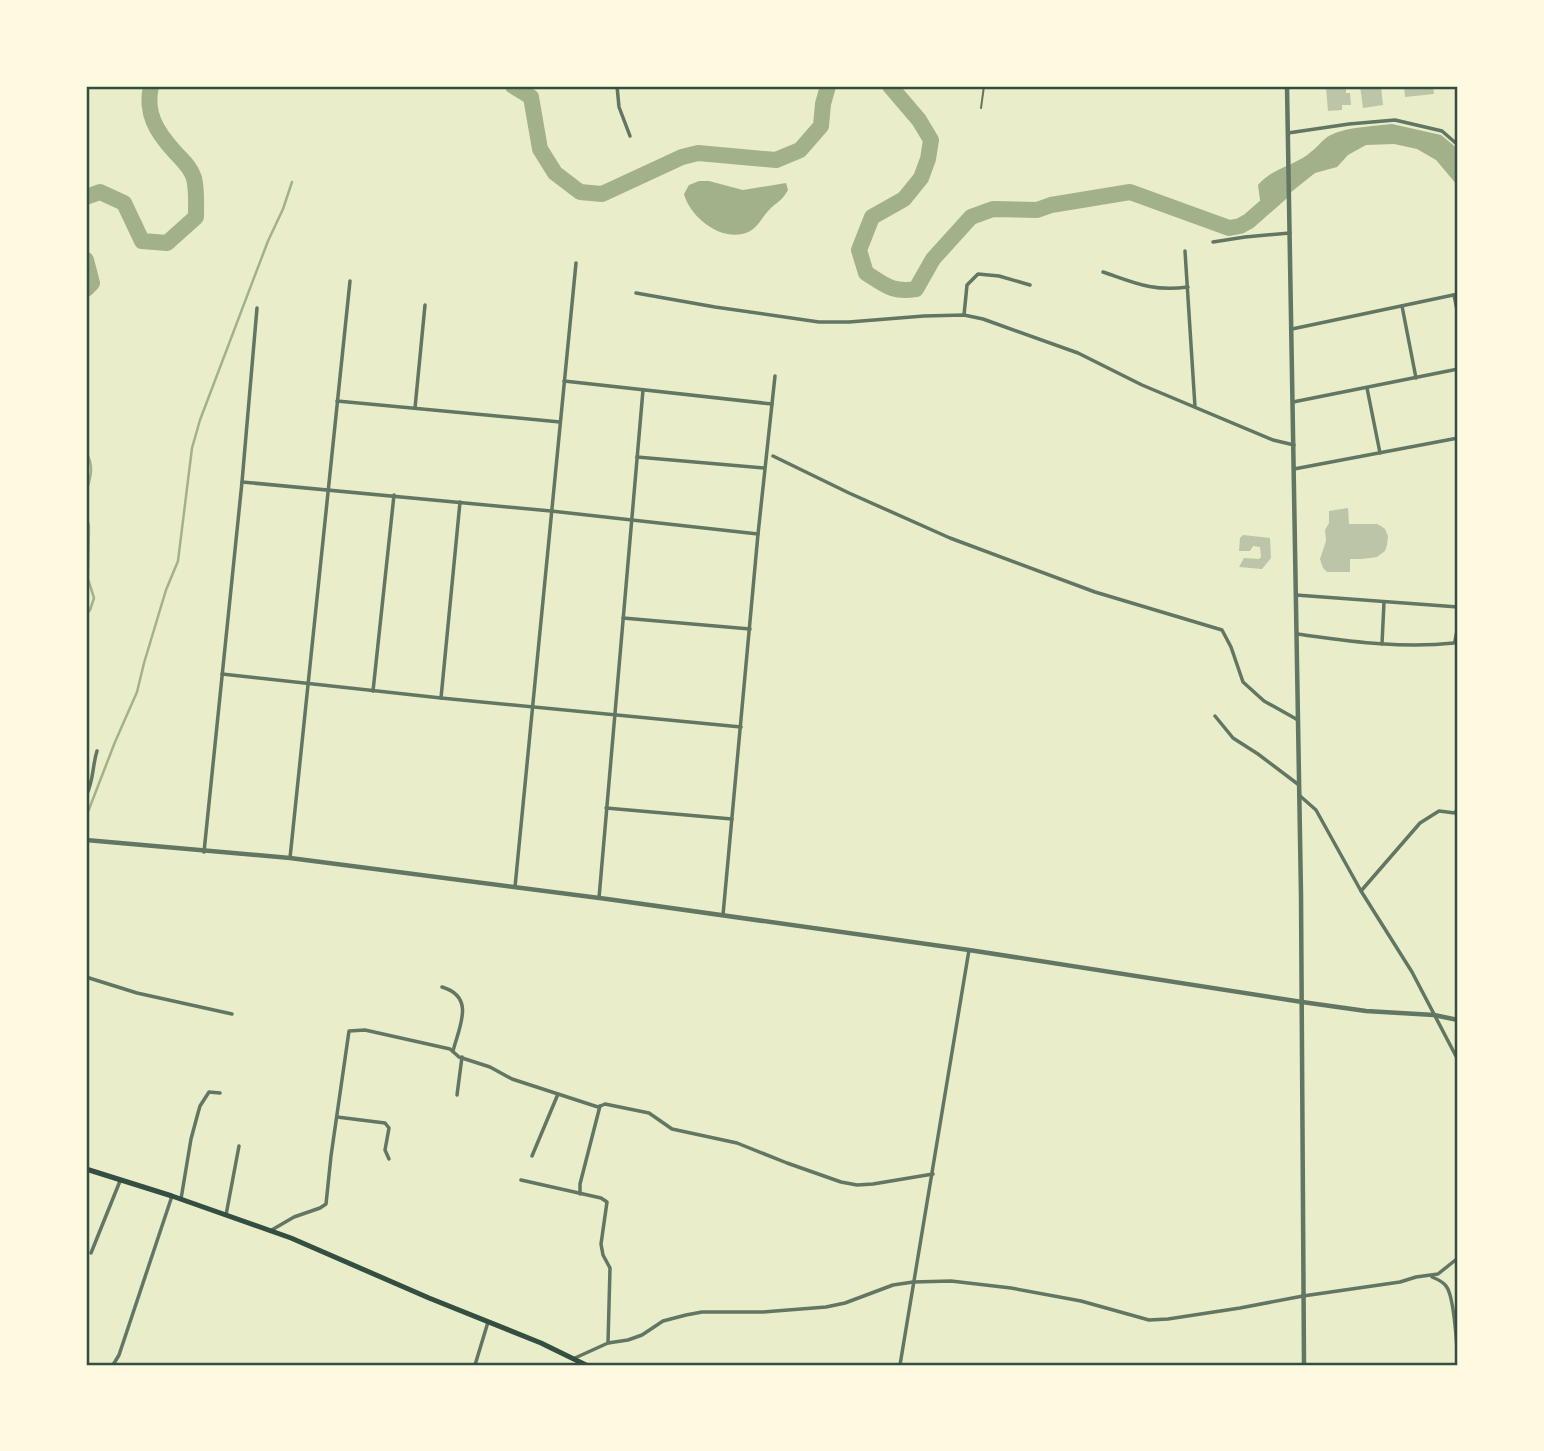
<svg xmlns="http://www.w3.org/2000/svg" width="1544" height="1451" viewBox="0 0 1544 1451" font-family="Montserrat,sans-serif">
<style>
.water{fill:#a3b18a}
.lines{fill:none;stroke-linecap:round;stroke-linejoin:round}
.stream{stroke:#a3b18a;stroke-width:2.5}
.river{stroke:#a3b18a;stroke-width:16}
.building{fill:#bcc5a7}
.service{stroke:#617663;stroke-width:2}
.minor{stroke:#617663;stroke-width:3.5}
.tertiary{stroke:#617663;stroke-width:4.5}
.secondary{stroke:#344e41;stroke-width:5}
.neatline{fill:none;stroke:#344e41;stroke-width:2.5}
</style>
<rect width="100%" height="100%" fill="#e9edc9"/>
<g class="water">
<path d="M1392,124L1441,135L1458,149V186L1436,160L1417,149L1394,144L1366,145L1348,155L1337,167L1315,173L1275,205L1260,200L1258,185C1273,167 1296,166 1312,151C1319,146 1324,137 1333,134C1348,127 1375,126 1392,124Z"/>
<path d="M699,181H709L743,190L786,183L788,190C781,202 778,201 770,209C761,218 757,231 742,234C717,239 690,216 684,194L689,185Z"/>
</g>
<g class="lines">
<g class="stream">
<path d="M86,453C95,466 90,479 86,493"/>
<path d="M86,514L89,526L88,579L94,598L90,610L86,615"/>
<path d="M86,817L115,742L137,692L144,663L166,590L178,561L192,448L200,420L268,241L283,209L292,182"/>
</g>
<g class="river">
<path d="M513,86L531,97L540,149L555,173L580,192L602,194L682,157L698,153L776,160L800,150L821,126L823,104L828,86"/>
<path d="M890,86L919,120L931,140L928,159L921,178L904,199L872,217L859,250L866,273C885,285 892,293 916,289L933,259L971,217L993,209L1037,210L1051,205L1130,192L1229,228L1240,226L1249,221L1283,191"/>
<path d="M86,197L100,192L124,203L142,241L167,243L196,217C196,205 197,190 194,178C190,166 182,160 174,151C156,131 145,113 151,86"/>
<path d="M86,260L92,283L86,289"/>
</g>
</g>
<g class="building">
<path d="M1339,86V89L1346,88V93H1350L1351,105H1342V110L1328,111L1326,87Z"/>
<path d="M1360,86H1381L1383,105L1363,108Z"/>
<path d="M1404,86H1433L1434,94L1405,97Z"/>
<path d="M1348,508L1349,524H1377L1381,526L1385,529L1388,536L1387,545L1385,551L1377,557L1362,559H1350V572H1327L1323,568L1320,559L1326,541L1325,530L1329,523V511Z"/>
<path d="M1243,535L1270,538L1271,558L1262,569L1239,567L1244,558L1259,559L1261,557L1260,547L1253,546L1250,551H1239L1240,538Z"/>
</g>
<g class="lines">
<g class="service">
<path d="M981,108L984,86"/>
<path d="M1454,642L1458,622"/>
</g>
<g class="minor">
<path d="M617,86L619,107L630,136"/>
<path d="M1288,133L1349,124L1395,120L1442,131L1458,145"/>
<path d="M1213,242L1245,237L1290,233"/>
<path d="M1185,251L1195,407"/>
<path d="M1103,272C1135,283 1153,292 1188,287"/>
<path d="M636,293L715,307L819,322H849L924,316L964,315L983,319L1078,353L1142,385L1273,440L1294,445"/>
<path d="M1454,295L1458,315"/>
<path d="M1402,306L1416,378"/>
<path d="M964,315L967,285L978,274L999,276L1030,285"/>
<path d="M1292,329L1458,294"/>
<path d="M564,381L772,404"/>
<path d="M1367,388L1380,453"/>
<path d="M337,401L560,422"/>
<path d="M1293,402L1458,369"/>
<path d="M415,408L425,305"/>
<path d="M773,456L849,493L950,538L1095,592L1222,630L1231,647L1243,682L1264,701L1298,720"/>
<path d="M637,457L764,468"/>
<path d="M1294,469L1458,438"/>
<path d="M242,482L551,511L758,534"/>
<path d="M1296,595L1458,607"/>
<path d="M623,618L750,629"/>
<path d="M1297,634C1349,641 1401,649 1454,643"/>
<path d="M1382,644L1384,602"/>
<path d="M222,674L441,698L741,727"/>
<path d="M373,691L394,495"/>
<path d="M441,698L460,502"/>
<path d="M1215,716L1233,738L1258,754L1299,785"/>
<path d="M1299,795L1316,810L1361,891L1412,972L1458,1060"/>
<path d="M86,796C94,780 92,767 97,751"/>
<path d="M606,808L732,819"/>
<path d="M204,852L242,482L257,308"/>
<path d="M290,858L350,281"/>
<path d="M515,887L576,263"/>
<path d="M1361,891L1420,823L1439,811L1455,813L1458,808"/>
<path d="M599,898L643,390"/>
<path d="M723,915L758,534L775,376"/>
<path d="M86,977L137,993L232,1014"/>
<path d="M442,987C476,997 459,1027 453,1051"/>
<path d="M457,1095L462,1057"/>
<path d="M337,1117L385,1123L389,1128L385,1150L389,1159"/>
<path d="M532,1156L558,1094"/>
<path d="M521,1180L601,1198L607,1202L601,1244L603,1255L610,1268L608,1343"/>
<path d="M580,1194V1184L600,1106"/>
<path d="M181,1199L191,1139L198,1113L200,1106L209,1092L220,1093"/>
<path d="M226,1215L239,1146"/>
<path d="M270,1231L294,1217L320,1208L326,1204L331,1156L349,1031L365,1030L450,1049L459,1057L490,1067L512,1079L598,1107L605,1104L649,1113L672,1129L737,1143L787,1163L841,1182L857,1185L873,1184L933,1174"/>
<path d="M91,1253L120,1181"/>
<path d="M1432,1277C1437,1279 1443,1282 1446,1286C1455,1296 1457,1350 1458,1365"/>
<path d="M575,1358L608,1343L628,1340L642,1335L663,1321L686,1315L702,1312H763L826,1307L845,1303L893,1285L913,1282L951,1281L1011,1288L1081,1301L1149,1320L1168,1319L1240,1308L1303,1296L1400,1282L1416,1277L1438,1274L1458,1258"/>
<path d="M113,1365L119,1355L172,1196"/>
<path d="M475,1365L488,1322"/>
<path d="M900,1365L969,950"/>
</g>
<g class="tertiary">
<path d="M1287,86L1301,894L1304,1365"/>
<path d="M86,840L290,858L607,899L969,950L1302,1002L1366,1011L1434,1015L1458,1020"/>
</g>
<path class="secondary" d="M86,1169L172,1196L291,1238L429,1298L541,1343L586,1365"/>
</g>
<rect width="1544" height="1451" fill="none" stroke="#fefae0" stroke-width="175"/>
<rect x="88" y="88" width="1368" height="1276" class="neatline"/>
</svg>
